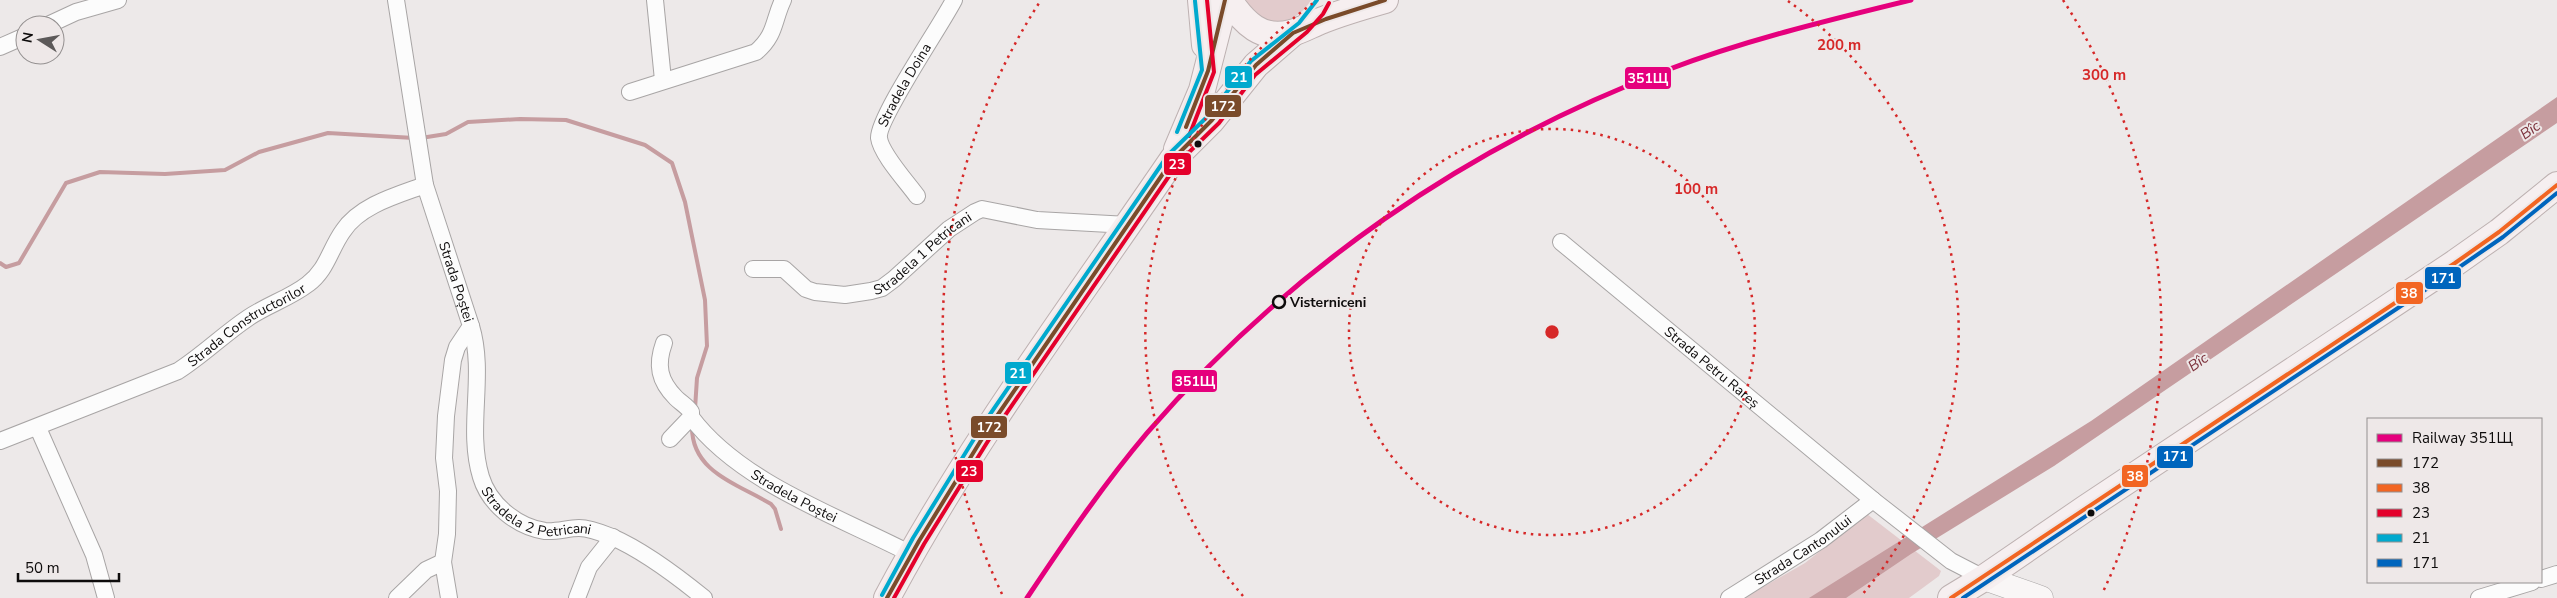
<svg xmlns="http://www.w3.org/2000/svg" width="2557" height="598" viewBox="0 0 2557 598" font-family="'Nunito Sans',sans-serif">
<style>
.green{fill:#e2cbcc}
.water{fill:#c69da0}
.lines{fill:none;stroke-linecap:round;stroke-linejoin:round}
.stream{stroke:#c69da0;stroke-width:4}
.minor-casing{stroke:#a8a5a5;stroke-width:18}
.secondary-casing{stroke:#a8a5a5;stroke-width:25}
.primary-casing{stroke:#bdb1b1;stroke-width:28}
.minor{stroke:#fcfcfc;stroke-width:16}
.secondary{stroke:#f9f6f6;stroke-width:24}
.primary{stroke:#f6eff0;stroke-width:26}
.bus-1-casing{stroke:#eee8e8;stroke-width:8}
.bus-2-casing{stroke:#eee8e8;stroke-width:8}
.bus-3-casing{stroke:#eee8e8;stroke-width:8}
.bus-4-casing{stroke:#eee8e8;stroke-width:8}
.bus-5-casing{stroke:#eee8e8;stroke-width:8}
.bus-1{stroke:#7a4b2a;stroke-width:4}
.bus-2{stroke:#f26522;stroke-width:4}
.bus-3{stroke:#e4002b;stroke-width:4}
.bus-4{stroke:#00a9ce;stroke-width:4}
.bus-5{stroke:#0065bd;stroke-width:4}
.rail-1-casing{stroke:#eee8e8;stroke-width:9}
.rail-1{stroke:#e5007d;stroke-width:5}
.ring{fill:none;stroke:#d62828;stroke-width:2.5;stroke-dasharray:2.5 5}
.bus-dot{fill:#0e0c0c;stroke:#eee8e8;stroke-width:2}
.stop-dot{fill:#eee8e8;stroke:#0e0c0c;stroke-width:2.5}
.labels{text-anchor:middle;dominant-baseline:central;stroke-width:4;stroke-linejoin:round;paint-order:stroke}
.street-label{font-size:14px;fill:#0e0c0c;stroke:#eee8e8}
.stop-label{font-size:14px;font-weight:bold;fill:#0e0c0c;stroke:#eee8e8;text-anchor:start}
.water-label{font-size:15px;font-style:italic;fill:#7d333d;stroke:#eee8e8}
.centre{fill:#d62828;stroke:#eee8e8;stroke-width:2.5}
.ring-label{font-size:15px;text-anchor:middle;font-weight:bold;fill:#d62828;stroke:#eee8e8;stroke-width:4;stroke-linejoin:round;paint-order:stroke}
.line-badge{stroke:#eee8e8;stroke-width:2}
.badge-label{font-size:14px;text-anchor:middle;font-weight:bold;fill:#fff}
</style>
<rect width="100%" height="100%" fill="#ede9e9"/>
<g class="green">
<path d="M1246,0H1311C1296,27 1260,30 1246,0Z"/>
<path d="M1867,514L1936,567L1941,571L1939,576L1909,598H1744L1805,563Z"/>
</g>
<path class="water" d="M2557,97V123L2054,466L1911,554L1846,598H1809L2091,421Z"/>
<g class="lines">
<g class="stream">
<path d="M421,138L446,134L468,122L520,119L566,120L645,145L672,163L685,202L705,300L707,346L697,378L695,409"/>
<path d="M0,263L6,267L19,263L66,183L100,172L165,174L225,170L259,152L328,133L414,138"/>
<path d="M692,426C691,472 738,484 771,504L775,509L781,529"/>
</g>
<defs>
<g id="minor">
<path id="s1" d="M396,0L425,185L471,326L457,347L453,360L446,416L444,458L448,491L447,534L443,562L449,598"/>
<path d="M655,0L663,80"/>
<path d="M48,25L76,12L118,0"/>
<path d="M0,47L25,36"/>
<path d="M630,92L756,52C776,35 773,21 783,0"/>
<path id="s2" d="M917,196C907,182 881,154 879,138C877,119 942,24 954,0"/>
<path id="s3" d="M1561,242L1873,500L1951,561L1984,578"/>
<path id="s4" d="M753,269H784L806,289L815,292L845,295L871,291L882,288L894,279L949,229L975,212L982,209L1037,220L1128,225"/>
<path id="s5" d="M471,326C486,375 466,428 481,477C489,504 517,527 545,531C557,532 568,528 579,528C590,528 602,533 612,537C644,551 677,576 704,598"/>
<path d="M664,343C656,365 659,381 676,398C681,403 687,406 691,412V417L670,439"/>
<path id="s6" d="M691,417C740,483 840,517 911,554"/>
<path d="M38,428L94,555L106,598"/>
<path id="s7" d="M0,441L178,371C203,355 224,334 248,318C267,305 290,298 308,284C327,270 330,249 343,231C360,205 398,195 425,185"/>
<path d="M2541,579L2557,574"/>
<path d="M397,598L426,570L443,562"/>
<path d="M577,598L589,567L613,537"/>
<path id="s8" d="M1729,598L1821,540L1873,500"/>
<path d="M2479,598L2532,582"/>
</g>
<path id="secondary" d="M1984,578L2041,598"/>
<g id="primary">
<path d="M1201,0L1205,45"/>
<path d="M1229,0C1244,23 1262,41 1291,33C1301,31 1312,24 1323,20C1343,12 1364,6 1385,0"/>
<path d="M1177,149L1202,90L1225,0"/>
<path d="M887,598C969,444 1075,303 1173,159L1212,120L1256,65L1293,33"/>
<path d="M1951,598L1984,578L2086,508L2455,263L2499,232L2557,185"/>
</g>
</defs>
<use href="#minor" class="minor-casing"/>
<use href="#secondary" class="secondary-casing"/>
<use href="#primary" class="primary-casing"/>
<use href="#minor" class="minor"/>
<use href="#secondary" class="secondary"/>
<use href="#primary" class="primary"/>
<defs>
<g id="bus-1">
<path d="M1186,127L1208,71L1225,0"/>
<path d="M887,598L919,541L988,429L1173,159L1212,120L1256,65L1293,33L1326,19L1385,0"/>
</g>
<path id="bus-2" d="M1951,598L2455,263L2499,232L2557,185"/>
<g id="bus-3">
<path d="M1189,136L1214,72L1207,0"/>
<path d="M894,598L924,544L993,433L1178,163L1219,123L1255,75L1307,32L1323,14L1329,3"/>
</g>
<g id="bus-4">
<path d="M1177,132L1202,70L1195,1"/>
<path d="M882,595L913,538L982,426L1168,155L1209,115L1251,61L1299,23L1317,0"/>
</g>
<path id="bus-5" d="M1963,598L2458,268L2503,237L2557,193"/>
</defs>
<use href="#bus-1" class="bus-1-casing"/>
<use href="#bus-2" class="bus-2-casing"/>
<use href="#bus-3" class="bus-3-casing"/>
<use href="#bus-4" class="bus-4-casing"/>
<use href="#bus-5" class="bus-5-casing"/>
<use href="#bus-1" class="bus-1"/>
<use href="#bus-2" class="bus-2"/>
<use href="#bus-3" class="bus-3"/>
<use href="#bus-4" class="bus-4"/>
<use href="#bus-5" class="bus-5"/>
<defs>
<path id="rail-1" d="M1027,598C1065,541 1103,485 1147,433C1288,270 1466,146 1667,70C1746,40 1829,20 1911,0"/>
</defs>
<use href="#rail-1" class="rail-1-casing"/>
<use href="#rail-1" class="rail-1"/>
</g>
<g class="ring">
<circle cx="1552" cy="332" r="203"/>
<path d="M1243 596A406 406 0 0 1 1316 1M1788 1A406 406 0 0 1 1861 596"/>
<path d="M1002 594A609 609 0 0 1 1041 0M2063 0A609 609 0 0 1 2102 594"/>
</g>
<g class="bus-dot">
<circle cx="1198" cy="144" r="4.5"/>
<circle cx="2091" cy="513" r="4.5"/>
</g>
<circle class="stop-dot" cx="1279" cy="302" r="6"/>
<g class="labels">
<g class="street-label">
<text stroke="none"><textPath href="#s2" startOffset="129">Stradela Doina</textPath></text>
<text stroke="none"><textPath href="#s4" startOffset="191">Stradela 1 Petricani</textPath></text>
<text stroke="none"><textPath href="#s1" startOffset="289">Strada Poștei</textPath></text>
<text stroke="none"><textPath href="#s7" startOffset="274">Strada Constructorilor</textPath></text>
<text stroke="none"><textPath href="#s3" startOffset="196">Strada Petru Rareș</textPath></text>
<text stroke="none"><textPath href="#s6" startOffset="131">Stradela Poștei</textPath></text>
<text stroke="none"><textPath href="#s5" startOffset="225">Stradela 2 Petricani</textPath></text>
<text stroke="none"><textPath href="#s8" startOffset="88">Strada Cantonului</textPath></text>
</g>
<g class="stop-label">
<text x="1290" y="302">Visterniceni</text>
</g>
<g class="water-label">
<text transform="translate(2530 130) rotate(-35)">Bîc</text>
<text transform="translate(2198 362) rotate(-35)">Bîc</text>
</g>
</g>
<circle cx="1552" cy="332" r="8" class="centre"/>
<g class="ring-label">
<text x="1839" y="50">200 m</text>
<text x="2104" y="80">300 m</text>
<text x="1696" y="194">100 m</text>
</g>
<g class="line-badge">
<rect x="1224" y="65" width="29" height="24" rx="5" fill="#00a9ce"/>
<rect x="1624" y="66" width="48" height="24" rx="5" fill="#e5007d"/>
<rect x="1204" y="94" width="38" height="24" rx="5" fill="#7a4b2a"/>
<rect x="1163" y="152" width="29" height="24" rx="5" fill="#e4002b"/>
<rect x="2424" y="266" width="38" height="24" rx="5" fill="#0065bd"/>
<rect x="2395" y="281" width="29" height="24" rx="5" fill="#f26522"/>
<rect x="1004" y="361" width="28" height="24" rx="5" fill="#00a9ce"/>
<rect x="1171" y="369" width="47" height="24" rx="5" fill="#e5007d"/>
<rect x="970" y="415" width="38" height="24" rx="5" fill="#7a4b2a"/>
<rect x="2156" y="445" width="38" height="24" rx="5" fill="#0065bd"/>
<rect x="955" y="459" width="29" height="24" rx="5" fill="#e4002b"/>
<rect x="2121" y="464" width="28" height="24" rx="5" fill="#f26522"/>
</g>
<g class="badge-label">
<text x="1239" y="82">21</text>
<text x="1648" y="83">351Щ</text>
<text x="1223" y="111">172</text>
<text x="1177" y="169">23</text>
<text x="2443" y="283">171</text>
<text x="2409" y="298">38</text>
<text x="1018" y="378">21</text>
<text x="1195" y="386">351Щ</text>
<text x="989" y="432">172</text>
<text x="2175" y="461">171</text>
<text x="969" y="476">23</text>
<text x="2135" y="481">38</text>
</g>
<rect x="2367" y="418" width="175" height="165" fill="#eee8e8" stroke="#949090"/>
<rect x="2377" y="434" width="25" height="8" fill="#e5007d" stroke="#949090"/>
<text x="2412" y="443" font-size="15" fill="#0e0c0c">Railway 351Щ</text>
<rect x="2377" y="459" width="25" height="8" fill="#7a4b2a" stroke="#949090"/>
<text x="2412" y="468" font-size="15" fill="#0e0c0c">172</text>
<rect x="2377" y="484" width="25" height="8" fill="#f26522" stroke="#949090"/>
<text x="2412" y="493" font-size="15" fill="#0e0c0c">38</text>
<rect x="2377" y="509" width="25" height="8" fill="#e4002b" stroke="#949090"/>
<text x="2412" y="518" font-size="15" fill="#0e0c0c">23</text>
<rect x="2377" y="534" width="25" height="8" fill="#00a9ce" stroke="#949090"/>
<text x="2412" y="543" font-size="15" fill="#0e0c0c">21</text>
<rect x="2377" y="559" width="25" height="8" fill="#0065bd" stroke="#949090"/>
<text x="2412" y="568" font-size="15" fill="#0e0c0c">171</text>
<g transform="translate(40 40) rotate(281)"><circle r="24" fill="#eee8e8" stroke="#949090"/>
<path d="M0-4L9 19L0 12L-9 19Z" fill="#5c5959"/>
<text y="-8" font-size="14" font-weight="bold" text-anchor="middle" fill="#0e0c0c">N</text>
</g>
<path d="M18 573v8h101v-8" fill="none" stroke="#0e0c0c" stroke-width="2.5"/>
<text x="25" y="573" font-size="15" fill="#0e0c0c" stroke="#eee8e8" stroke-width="4" paint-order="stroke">50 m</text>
</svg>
